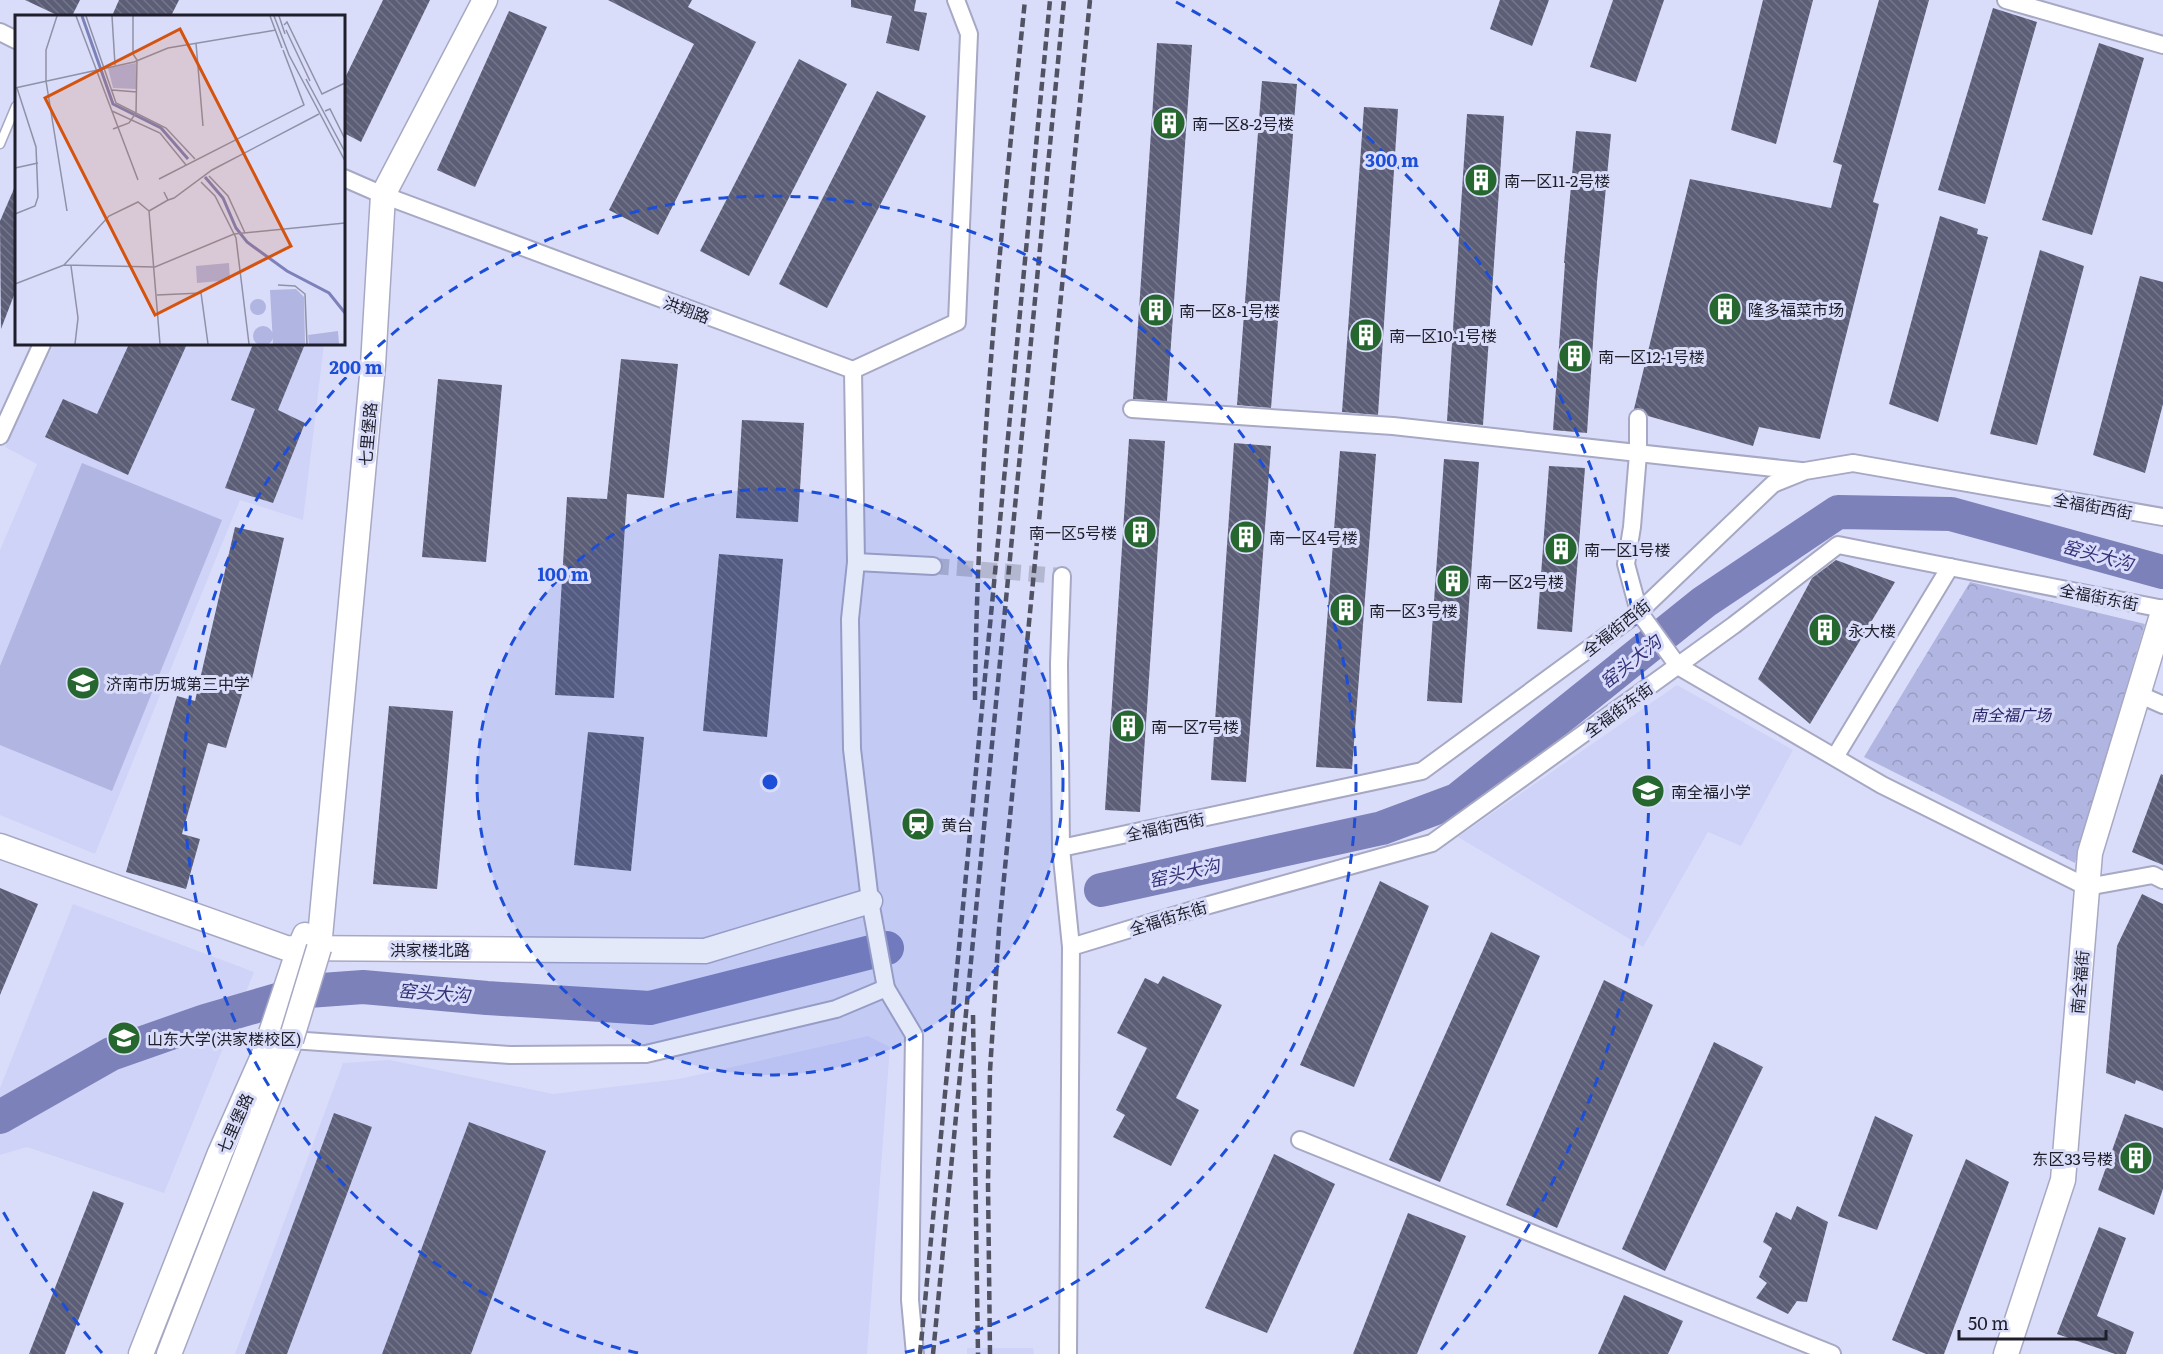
<svg xmlns="http://www.w3.org/2000/svg" width="2163" height="1354" viewBox="0 0 2163 1354" font-family="Literata,'Noto Sans SC',serif">
<style>
.built{fill:#cfd3f7}
.grass{fill:#b1b5e1}
.park{fill:url(#park-crowns)}
.lines{fill:none;stroke-linecap:round;stroke-linejoin:round}
.river{stroke:#7d81ba;stroke-width:34}
.building{fill:url(#building-back-hatch)}
.street-tunnel{stroke:#b4b7d0;stroke-width:16;stroke-dasharray:16 8;stroke-linecap:butt}
.lane-casing{stroke:#a6a8c4;stroke-width:11}
.street-casing{stroke:#a6a8c4;stroke-width:20}
.secondary-casing{stroke:#a6a8c4;stroke-width:27}
.lane{stroke:#fff;stroke-width:8}
.street{stroke:#fff;stroke-width:16}
.secondary{stroke:#fff;stroke-width:24}
.rail{stroke:#515363;stroke-width:4.5;stroke-dasharray:9 4.5;stroke-linecap:butt}
.secondary-bridge-casing{stroke:#a6a8c4;stroke-width:27;stroke-linecap:butt}
.secondary-bridge{stroke:#fff;stroke-width:24}
.ring{fill:none;stroke:#1d4ed8;stroke-width:3;stroke-dasharray:10 8}
.labels{text-anchor:middle;dominant-baseline:central;stroke-width:6;stroke-linejoin:round;paint-order:stroke}
.poi-label{font-size:16px;fill:#1e1f2a;stroke:#daddfa;text-anchor:start}
.street-label{font-size:16px;fill:#1e1f2a;stroke:#daddfa}
.park-label{font-size:16px;font-style:italic;fill:#282267;stroke:#daddfa}
.water-label{font-size:18px;font-style:italic;fill:#353178;stroke:#daddfa}
.inset-river{fill:none;stroke:#7d81ba;stroke-width:3}
.inset-road{fill:none;stroke:#8f91a7;stroke-width:1.5}
.view{fill:#d4530f;fill-opacity:0.15;stroke:#d4530f;stroke-width:3}
.inset-edge{fill:none;stroke:#1e1f2a;stroke-width:3}
.centre{fill:#1d4ed8;stroke:#daddfa;stroke-width:3}
.ring-label{font-size:18px;text-anchor:middle;font-weight:bold;fill:#1d4ed8;stroke:#daddfa;stroke-width:6;stroke-linejoin:round;paint-order:stroke}
</style>
<defs>
<pattern id="park-crowns" width="20" height="18" patternUnits="userSpaceOnUse" patternTransform="scale(1.5)"><rect width="20" height="18" fill="#b1b5e1"/><path d="M2 6a3 3 0 1 1 6 0M12 15a3 3 0 1 1 6 0" fill="none" stroke="#989bc1"/></pattern>
<pattern id="building-back-hatch" width="6" height="6" patternUnits="userSpaceOnUse" patternTransform="scale(1.5)"><rect width="6" height="6" fill="#5c5e77"/><path d="M-1 5l2 2M0 0l6 6M5-1l2 2" fill="none" stroke="#747689"/></pattern>
</defs>
<rect width="100%" height="100%" fill="#daddfa"/>
<g class="built">
<path d="M54,344H324L303,520L240,500L95,854L0,815V550L37,464L5,447Z"/>
<path d="M1677,685L1793,750L1741,846L1708,832L1643,947L1458,837Z"/>
<path d="M73,904L254,972L164,1193L27,1147L0,1155V1088Z"/>
<path d="M868,1036L890,1047L867,1354H235L343,1063L390,1060L553,1094L679,1079Z"/>
<path d="M967,1348H1033L1034,1354H967Z"/>
</g>
<path class="grass" d="M82,463L222,520L112,791L0,745V666Z"/>
<path class="park" d="M1970,582L2145,624L2075,863L1864,757Z"/>
<g class="lines">
<g class="river">
<path d="M1101,890L1382,828L1457,800L1704,602L1838,512L1951,514L2163,572"/>
<path d="M0,1117L111,1054L205,1021L308,991L363,987L487,998L650,1008L887,948"/>
</g>
</g>
<g class="building">
<path d="M25,0H80L72,16H59Z"/>
<path d="M119,0H179L171,16H112Z"/>
<path d="M383,0H430L361,142L344,133V80Z"/>
<path d="M608,0H692L688,7L756,42L658,235L609,210L694,44Z"/>
<path d="M851,0H916L914,11L927,13L919,51L886,43L892,16L851,7Z"/>
<path d="M1500,0H1549L1532,46L1490,29Z"/>
<path d="M1613,0H1664L1636,82L1590,67Z"/>
<path d="M1763,0H1813L1776,144L1731,130Z"/>
<path d="M1879,0H1929L1873,202L1879,204L1820,439L1759,427L1753,446L1648,416L1643,409H1634L1690,179L1831,208L1842,165L1833,162Z"/>
<path d="M1993,8L2037,22L1985,204L1938,190Z"/>
<path d="M509,11L547,27L475,187L437,170Z"/>
<path d="M1157,43L1192,45L1167,401L1133,399Z"/>
<path d="M2099,43L2144,58L2092,235L2042,220Z"/>
<path d="M799,59L847,84L749,276L700,251Z"/>
<path d="M1262,81L1297,84L1271,408L1237,405Z"/>
<path d="M877,91L926,116L827,308L779,284Z"/>
<path d="M1364,107L1398,109L1378,415L1342,412Z"/>
<path d="M1467,114L1504,116L1483,425L1447,421Z"/>
<path d="M1576,131L1611,134L1597,282L1587,433L1553,430L1565,263H1564Z"/>
<path d="M16,184V290L1,329L0,221Z"/>
<path d="M1940,216L1978,229L1977,234L1988,237L1938,422L1889,404Z"/>
<path d="M2040,250L2084,266L2037,445L1990,434Z"/>
<path d="M2140,276L2163,282V404L2145,473L2093,455Z"/>
<path d="M129,344H187L128,475L45,437L63,399L97,414Z"/>
<path d="M253,344H305L278,410L305,423L273,503L225,488L255,409L231,400Z"/>
<path d="M621,359L678,364L664,498L627,494L614,698L555,695L567,497L607,499Z"/>
<path d="M438,379L502,385L486,562L422,557Z"/>
<path d="M742,420L804,423L798,522L736,518Z"/>
<path d="M1129,439L1165,441L1140,812L1105,810Z"/>
<path d="M1234,443L1271,446L1246,782L1211,780Z"/>
<path d="M1340,451L1376,454L1352,769L1316,767Z"/>
<path d="M1444,459L1479,462L1462,703L1427,701Z"/>
<path d="M1549,466L1585,468L1572,632L1537,629Z"/>
<path d="M235,527L284,538L250,688L244,687L226,748L208,743L182,834L200,839L186,889L126,872L177,696L195,701Z"/>
<path d="M719,554L783,559L767,737L703,731Z"/>
<path d="M1836,560L1895,582L1810,724L1758,679L1812,578Z"/>
<path d="M389,706L453,711L437,889L373,884Z"/>
<path d="M588,732L644,737L631,871L574,865Z"/>
<path d="M2161,774L2163,775V865L2132,852Z"/>
<path d="M1380,881L1429,906L1354,1087L1300,1065Z"/>
<path d="M0,888L38,904L0,995Z"/>
<path d="M2142,894L2163,904V1091L2136,1080L2135,1084L2106,1073L2117,946Z"/>
<path d="M1491,932L1540,956L1440,1182L1389,1160Z"/>
<path d="M1163,976L1222,1005L1176,1098L1199,1110L1171,1166L1113,1137L1125,1115L1116,1110L1147,1048L1117,1033L1145,978L1158,984Z"/>
<path d="M1604,980L1653,1005L1557,1228L1506,1205Z"/>
<path d="M1714,1042L1763,1067L1665,1271L1622,1249Z"/>
<path d="M334,1113L372,1127L287,1354H245Z"/>
<path d="M2125,1114L2163,1128V1189L2154,1215L2098,1190Z"/>
<path d="M1875,1116L1913,1135L1877,1230L1838,1216Z"/>
<path d="M469,1122L546,1151L471,1354H382Z"/>
<path d="M1274,1154L1335,1184L1267,1333L1205,1308Z"/>
<path d="M1966,1159L2009,1182L1944,1354H1926L1892,1340Z"/>
<path d="M93,1191L124,1203L65,1354H29Z"/>
<path d="M1797,1206L1828,1222L1807,1302L1797,1301L1788,1314L1756,1298L1767,1283L1759,1277L1772,1248L1763,1242L1776,1212L1791,1220Z"/>
<path d="M1408,1213L1466,1236L1417,1354H1353Z"/>
<path d="M2099,1227L2126,1238L2097,1316L2134,1332L2126,1354H2115L2057,1334Z"/>
<path d="M1624,1295L1683,1321L1668,1354H1598Z"/>
</g>
<g class="lines">
<path class="street-tunnel" d="M933,566L1062,576"/>
<defs>
<path id="lane" d="M0,144L16,106"/>
<g id="street">
<path d="M2006,0L2163,45"/>
<path d="M0,32L16,40"/>
<path d="M344,178L383,195L853,370L856,562"/>
<path d="M853,370L957,322L969,34L956,0"/>
<path d="M1132,409L1393,426L1801,471"/>
<path d="M1638,418V454L1632,527L1626,564L1639,612L1678,666L1882,785L2087,887L2153,875L2163,880"/>
<path d="M0,436L42,344"/>
<path d="M1062,576L1059,664L1061,848L1071,947L1068,1354"/>
<path d="M2138,694L2163,705"/>
<path d="M1835,757L1950,567"/>
<path d="M1061,848L1422,771L1639,612L1773,484L1805,471L1853,463L2163,517"/>
<path d="M1071,947L1209,905L1432,843L1734,625L1838,545L2163,609"/>
<path d="M283,1038L291,1040L510,1055L646,1054L836,1009L886,988"/>
<path d="M1300,1140L1832,1354"/>
<path d="M915,1354L910,1300L914,1035L886,988L870,901L852,749L850,619L856,562L933,566"/>
</g>
<g id="secondary">
<path d="M0,846L286,948L705,951L870,901"/>
<path d="M319,948L373,365L383,195L485,0"/>
<path d="M141,1354L220,1153L264,1054L299,949L305,935"/>
<path d="M169,1354L291,1040"/>
<path d="M2006,1354L2063,1180L2090,853L2163,612"/>
</g>
</defs>
<use href="#lane" class="lane-casing"/>
<use href="#street" class="street-casing"/>
<use href="#secondary" class="secondary-casing"/>
<use href="#lane" class="lane"/>
<use href="#street" class="street"/>
<use href="#secondary" class="secondary"/>
<g class="rail">
<path d="M975,700C977,466 1001,233 1025,0"/>
<path d="M973,1015L978,1354"/>
<path d="M920,1354L1050,0"/>
<path d="M933,1354L1064,0"/>
<path d="M990,1354L988,1183L990,1071L999,929L1090,0"/>
</g>
<defs>
<path id="secondary-bridge" d="M291,1040L319,948"/>
</defs>
<use href="#secondary-bridge" class="secondary-bridge-casing"/>
<use href="#secondary-bridge" class="secondary-bridge"/>
</g>
<circle cx="770" cy="782" r="293" fill="#1d4ed8" fill-opacity=".12"/>
<g class="ring">
<circle cx="770" cy="782" r="293"/>
<path d="M638 1353A586 586 0 1 1 902 1353"/>
<path d="M102 1353A879 879 0 0 1 1 1208M1176 2A879 879 0 0 1 1438 1353"/>
</g>
<defs>
<symbol id="building-disc" viewBox="-11 -11 22 22"><circle r="9.5" fill="#26662f" stroke="#daddfa"/><path d="M-4-6H4V6H1V3H-1V6H-4ZM-2.5-4.3h1.7v1.8h-1.7ZM.8-4.3h1.7v1.8H.8ZM-2.5-1h1.7V.8h-1.7ZM.8-1h1.7V.8H.8Z" fill="#fff"/></symbol>
<symbol id="school-disc" viewBox="-11 -11 22 22"><circle r="9.5" fill="#26662f" stroke="#daddfa"/><path d="M0-5L7-2L0 1L-7-2ZM-4 1L0 2.5L4 1V4Q0 6-4 4Z" fill="#fff"/></symbol>
<symbol id="station-disc" viewBox="-11 -11 22 22"><circle r="9.5" fill="#26662f" stroke="#daddfa"/><path d="M-3-6H3Q5-6 5-4V2Q5 4 3 4L4.5 6H3L1.5 4h-3L-3 6H-4.5L-3 4Q-5 4-5 2V-4Q-5-6-3-6ZM-3.5-4v3h7v-3ZM-3.5 1v1.5H-2V1ZM2 1v1.5H3.5V1Z" fill="#fff"/></symbol>
<symbol id="university-disc" viewBox="-11 -11 22 22"><circle r="9.5" fill="#26662f" stroke="#daddfa"/><path d="M0-5L7-2L0 1L-7-2ZM-4 1L0 2.5L4 1V4Q0 6-4 4Z" fill="#fff"/></symbol>
</defs>
<g fill-rule="evenodd">
<use href="#building-disc" x="1150" y="104" width="38" height="38"/>
<use href="#building-disc" x="1462" y="161" width="38" height="38"/>
<use href="#building-disc" x="1706" y="290" width="38" height="38"/>
<use href="#building-disc" x="1137" y="291" width="38" height="38"/>
<use href="#building-disc" x="1347" y="316" width="38" height="38"/>
<use href="#building-disc" x="1556" y="337" width="38" height="38"/>
<use href="#building-disc" x="1121" y="513" width="38" height="38"/>
<use href="#building-disc" x="1227" y="518" width="38" height="38"/>
<use href="#building-disc" x="1542" y="530" width="38" height="38"/>
<use href="#building-disc" x="1434" y="562" width="38" height="38"/>
<use href="#building-disc" x="1327" y="591" width="38" height="38"/>
<use href="#building-disc" x="1806" y="611" width="38" height="38"/>
<use href="#school-disc" x="64" y="664" width="38" height="38"/>
<use href="#building-disc" x="1109" y="707" width="38" height="38"/>
<use href="#school-disc" x="1629" y="772" width="38" height="38"/>
<use href="#station-disc" x="899" y="805" width="38" height="38"/>
<use href="#university-disc" x="105" y="1019" width="38" height="38"/>
<use href="#building-disc" x="2117" y="1139" width="38" height="38"/>
</g>
<g class="labels">
<g class="poi-label">
<text x="1192" y="123">南一区8-2号楼</text>
<text x="1504" y="180">南一区11-2号楼</text>
<text x="1748" y="309">隆多福菜市场</text>
<text x="1179" y="310">南一区8-1号楼</text>
<text x="1389" y="335">南一区10-1号楼</text>
<text x="1598" y="356">南一区12-1号楼</text>
<text x="1117" y="532" text-anchor="end">南一区5号楼</text>
<text x="1269" y="537">南一区4号楼</text>
<text x="1584" y="549">南一区1号楼</text>
<text x="1476" y="581">南一区2号楼</text>
<text x="1369" y="610">南一区3号楼</text>
<text x="1848" y="630">永大楼</text>
<text x="106" y="683">济南市历城第三中学</text>
<text x="1151" y="726">南一区7号楼</text>
<text x="1671" y="791">南全福小学</text>
<text x="941" y="824">黄台</text>
<text x="147" y="1038">山东大学(洪家楼校区)</text>
<text x="2113" y="1158" text-anchor="end">东区33号楼</text>
</g>
<g class="street-label">
<text transform="translate(687 309) rotate(20)">洪翔路</text>
<text transform="translate(367 434) rotate(-85)">七里堡路</text>
<text transform="translate(2093 505) rotate(10)">全福街西街</text>
<text transform="translate(2099 596) rotate(11)">全福街东街</text>
<text transform="translate(1616 627) rotate(-38)">全福街西街</text>
<text transform="translate(1618 709) rotate(-36)">全福街东街</text>
<text transform="translate(1165 826) rotate(-12)">全福街西街</text>
<text transform="translate(1168 917) rotate(-17)">全福街东街</text>
<text x="430" y="949">洪家楼北路</text>
<text transform="translate(2079 982) rotate(-85)">南全福街</text>
<text transform="translate(234 1123) rotate(-66)">七里堡路</text>
</g>
<g class="park-label">
<text x="2011" y="714">南全福广场</text>
</g>
<g class="water-label">
<text transform="translate(2098 554) rotate(15)">窑头大沟</text>
<text transform="translate(1630 661) rotate(-39)">窑头大沟</text>
<text transform="translate(1184 872) rotate(-13)">窑头大沟</text>
<text transform="translate(434 992) rotate(4)">窑头大沟</text>
</g>
</g>
<g transform="translate(15 15)">
<rect width="330" height="330" fill="#daddfa"/>
<path d="M214,248L215,265L182,268L181,251ZM281,274L289,282L290,329H258L255,275ZM235 292a8 8 0 1 1 16 0a8 8 0 1 1-16 0ZM238 321a10 10 0 1 1 20 0a10 10 0 1 1-20 0ZM323,316L324,329H294L293,320Z" fill="#b1b5e1"/>
<path d="M121,48V74L98,73L93,53Z" fill="#b1b5e1"/>
<path class="inset-river" d="M67,1L98,89L146,113L173,144M190,162L208,183L221,213L232,227L272,256L314,278L330,298"/>
<path class="inset-road" d="M42,1L31,35V66L52,196M61,1L123,165M71,1L101,88L151,113L180,144M97,1L100,50M255,1L267,33M259,1L274,40L330,146M264,1L270,19M269,10L272,7L307,79L330,68M271,15L295,66M181,28L188,111M291,64L330,137M0,73L119,47L153,33L261,15M97,75L122,77M97,96L145,118L171,150M310,96L315,94L330,124M98,114L114,108L121,98L122,45L118,39V1M0,153L23,148M194,161L213,181L230,218M144,164L289,90L268,35M186,167L200,181L221,223L234,329M149,177L153,185L159,183L197,155L304,99M0,199L20,191L23,182L21,132L2,73M49,250L94,201L123,187L134,196M56,251L63,303L60,329M0,269L49,250L140,252L219,219L330,208M263,270L280,271L290,279L292,329M142,280L186,278L193,329M145,329L134,196L153,185"/>
<path class="view" d="M165,14L276,231L140,300L30,83Z"/>
<rect width="330" height="330" class="inset-edge"/>
</g>
<circle cx="770" cy="782" r="9" class="centre"/>
<g class="ring-label">
<text x="1392" y="167">300 m</text>
<text x="356" y="374">200 m</text>
<text x="563" y="581">100 m</text>
</g>
<path d="M1959 1330v9h147v-9" fill="none" stroke="#1e1f2a" stroke-width="3"/>
<text x="1968" y="1330" font-size="18" fill="#1e1f2a" stroke="#daddfa" stroke-width="4.5" paint-order="stroke">50 m</text>
</svg>
